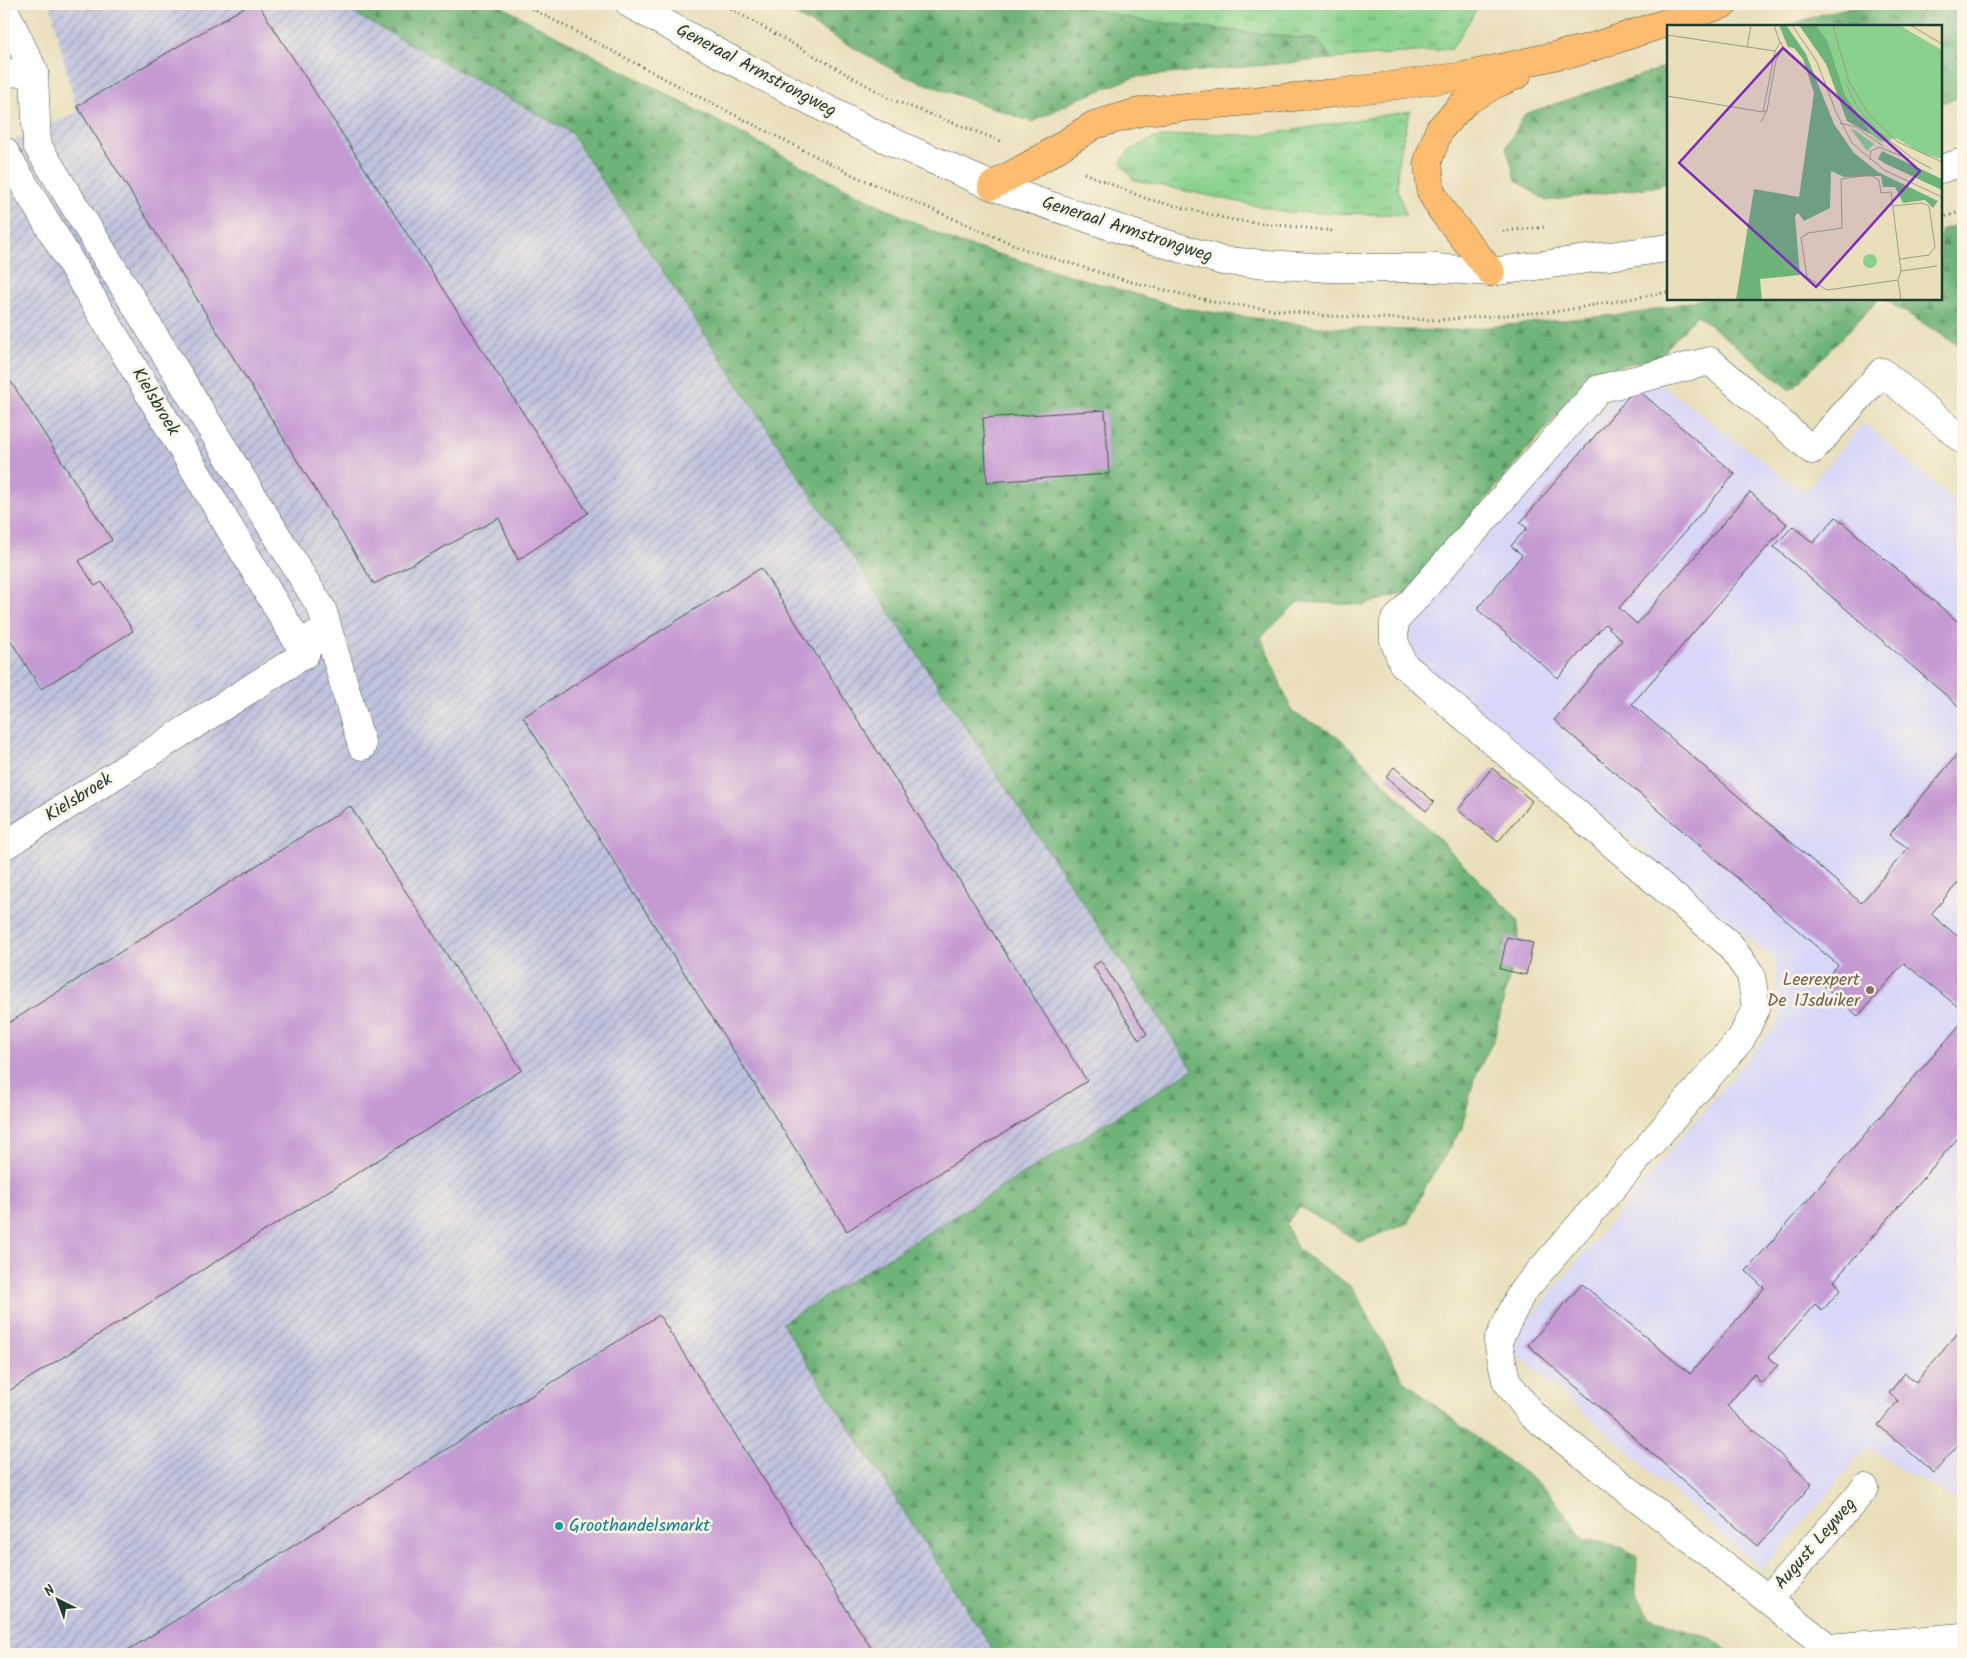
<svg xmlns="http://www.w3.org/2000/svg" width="1967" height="1658" viewBox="0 0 1967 1658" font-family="Kalam,sans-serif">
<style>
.built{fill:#d8d7f8}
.industrial{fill:url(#industrial-furrows)}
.grass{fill:url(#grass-tufts);stroke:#548760}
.forest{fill:url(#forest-firs);stroke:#467856}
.building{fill:#c49ad3}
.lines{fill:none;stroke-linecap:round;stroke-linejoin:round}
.minor-casing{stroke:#3d5548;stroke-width:29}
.highway-casing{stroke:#3d5548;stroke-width:29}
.path{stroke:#3d5548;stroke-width:3;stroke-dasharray:1 4;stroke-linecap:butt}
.minor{stroke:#fff;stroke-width:28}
.highway{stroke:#fdbc6f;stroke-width:28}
.education-dot{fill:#8d6e63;stroke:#fcf5e5;stroke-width:2}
.culture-dot{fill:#0f9aa8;stroke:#fcf5e5;stroke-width:2}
.labels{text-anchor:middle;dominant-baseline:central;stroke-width:5;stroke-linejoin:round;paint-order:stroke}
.street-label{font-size:18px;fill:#1f3d34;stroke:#fcf5e5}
.education-label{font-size:18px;fill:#785e54;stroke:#fcf5e5;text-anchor:end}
.culture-label{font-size:18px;fill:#0d838f;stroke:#fcf5e5;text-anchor:start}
.inset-road{fill:none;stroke:#989e85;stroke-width:1}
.view{fill:#7b2cbf;fill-opacity:0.15;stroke:#7b2cbf;stroke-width:2.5}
.inset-edge{fill:none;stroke:#1f3d34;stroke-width:2.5}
</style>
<defs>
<pattern id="industrial-furrows" width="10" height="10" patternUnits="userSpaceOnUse" patternTransform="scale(1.25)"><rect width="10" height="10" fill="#bfc2dd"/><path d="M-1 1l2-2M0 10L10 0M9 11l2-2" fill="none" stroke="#9b9fb4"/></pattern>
<pattern id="grass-tufts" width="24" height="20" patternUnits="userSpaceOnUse" patternTransform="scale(1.25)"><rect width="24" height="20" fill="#89d18c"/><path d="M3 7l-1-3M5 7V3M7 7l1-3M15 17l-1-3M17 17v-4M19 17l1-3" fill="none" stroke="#6fab73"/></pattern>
<pattern id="forest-firs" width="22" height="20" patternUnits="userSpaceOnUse" patternTransform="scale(1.25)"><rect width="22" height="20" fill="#6eb378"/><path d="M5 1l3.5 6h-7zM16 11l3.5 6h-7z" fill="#5a9363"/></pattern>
</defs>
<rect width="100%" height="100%" fill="#fcf5e5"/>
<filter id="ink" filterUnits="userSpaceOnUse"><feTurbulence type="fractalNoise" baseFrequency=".02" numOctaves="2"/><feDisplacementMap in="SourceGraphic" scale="10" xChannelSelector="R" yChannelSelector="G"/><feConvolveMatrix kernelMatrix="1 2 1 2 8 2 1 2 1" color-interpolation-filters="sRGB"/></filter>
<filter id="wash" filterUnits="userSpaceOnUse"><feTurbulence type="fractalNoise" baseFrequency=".0096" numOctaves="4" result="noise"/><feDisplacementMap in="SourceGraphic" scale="20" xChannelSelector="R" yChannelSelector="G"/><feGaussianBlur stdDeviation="1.12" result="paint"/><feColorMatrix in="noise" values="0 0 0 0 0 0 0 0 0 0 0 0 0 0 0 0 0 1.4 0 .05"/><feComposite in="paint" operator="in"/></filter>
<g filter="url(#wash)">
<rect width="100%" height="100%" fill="#e9dfbb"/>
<path class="built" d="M1640,369L1804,492L1864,423L1963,508V1509L1940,1488L1912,1476L1868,1446L1762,1570L1507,1345L1780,1020L1775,960L1416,660L1406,622Z"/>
<path class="industrial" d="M50,4H337L569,132L1194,1070L782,1323L996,1654H4V144L77,113Z"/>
<g class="grass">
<path d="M1069,4H1480L1452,49L1332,59L1318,40L1144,21Z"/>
<path d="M1410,111L1398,162L1397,189L1406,215L1286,212L1134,180L1121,163L1127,152L1153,138L1203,133L1256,136Z"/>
</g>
<g class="forest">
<path d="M337,4H497L819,175L953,241L1182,308L1319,327L1442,331L1639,313L1701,299H1879L1791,390L1697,315L1659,357L1594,372L1406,593L1364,605L1298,602L1261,637L1292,712L1339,737L1518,920L1519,937L1494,1039L1474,1079L1462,1128L1427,1184L1408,1223L1360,1242L1300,1207L1286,1224L1298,1250L1353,1288L1403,1379L1456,1422L1547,1490L1584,1539L1620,1546L1637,1557L1636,1593L1651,1618L1716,1641L1731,1654H996L782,1323L1193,1069L570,132Z"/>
<path d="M776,4H1069L1144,21L1318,40L1332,59L1135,77L1078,99L1032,122L904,76Z"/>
<path d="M1863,4H1963V96L1941,103V26H1786L1823,14Z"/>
<path d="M1668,66V183L1653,187L1546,201L1516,180L1506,147L1525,114Z"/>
<path d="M1963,223V348L1884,299H1941V230Z"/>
</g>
<g id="blocks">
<g class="building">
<path d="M250,4H258L588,513L518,560L499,518L374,584L77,106Z"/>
<path d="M8,377L112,540L79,561L95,586L102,582L133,631L41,689L4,630V379Z"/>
<path d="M1636,388L1735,474L1619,608L1637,624L1750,492L1787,524L1632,704L1861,903L1908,848L1889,835L1963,748V877L1931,914L1963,941V1011L1904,963L1858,1016L1821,983L1838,965L1554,720L1622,640L1605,624L1558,678L1477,609L1522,555L1511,546L1527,528L1520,523Z"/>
<path d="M1105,410L1109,474L987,482L983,418Z"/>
<path d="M1836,517L1963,626V710L1774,547L1793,526L1813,543Z"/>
<path d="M761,568L1087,1081L847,1231L523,717Z"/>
<path d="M1394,767L1434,802L1426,811L1386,777Z"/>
<path d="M1492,768L1532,801L1498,842L1458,810Z"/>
<path d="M350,806L522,1070L4,1394V1026Z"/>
<path d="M1507,937L1533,943L1526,975L1500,969Z"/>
<path d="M1101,961L1147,1034L1139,1040L1093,966Z"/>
<path d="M1963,1021V1132L1834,1281L1841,1289L1822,1311L1815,1304L1769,1357L1778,1365L1761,1383L1754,1374L1727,1406L1812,1484L1758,1546L1528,1345L1582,1284L1690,1374L1764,1288L1746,1271Z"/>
<path d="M659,1315L875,1654H122L220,1592Z"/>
<path d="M1963,1327V1439L1934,1473L1878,1425L1898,1401L1889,1393L1905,1373L1916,1382Z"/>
</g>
</g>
</g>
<g filter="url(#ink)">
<use href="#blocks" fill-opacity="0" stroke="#3d5548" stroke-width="1"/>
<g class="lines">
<defs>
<g id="minor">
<path d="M630,4L735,62L877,135L992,186L1137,235L1223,261L1328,268H1435L1491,272L1668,248"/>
<path d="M4,9L34,72L37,145L322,609L362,746"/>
<path d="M4,73L34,72"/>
<path d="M4,151L305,654"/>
<path d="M1941,169L1963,162"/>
<path d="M1963,440L1882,372L1812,450L1710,361L1599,389L1394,622V640L1403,664L1729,944L1751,975L1756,1008L1741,1039L1522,1292L1498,1341L1506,1380L1531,1414L1829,1648L1963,1637"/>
<path d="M4,846L305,654L312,637"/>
<path d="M1768,1600L1865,1488"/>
</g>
<g id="highway">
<path d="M1571,54L1724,4"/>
<path d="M992,186L1044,157L1094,125L1143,111L1337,93L1465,76L1589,48"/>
<path d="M1491,272L1442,211L1431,192L1428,161L1439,130L1466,101L1496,84L1517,75"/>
</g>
</defs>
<use href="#minor" class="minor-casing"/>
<use href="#highway" class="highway-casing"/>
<g class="path">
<path d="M523,4L713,104L857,177L1024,249L1124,280L1218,303L1329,316L1438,320L1560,311L1668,292"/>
<path d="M722,4L893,100L1001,141"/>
<path d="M1084,173L1147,199L1233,220L1334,231"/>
<path d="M1941,218L1963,211"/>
<path d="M1503,231L1546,227"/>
</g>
<use href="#minor" class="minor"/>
<use href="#highway" class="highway"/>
</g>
</g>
<circle class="education-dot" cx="1870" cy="990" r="5"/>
<circle class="culture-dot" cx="559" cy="1526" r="5"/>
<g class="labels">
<g class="street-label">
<text transform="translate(756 71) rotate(28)">Generaal Armstrongweg</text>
<text transform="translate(1127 230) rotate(18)">Generaal Armstrongweg</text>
<text transform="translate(155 402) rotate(59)">Kielsbroek</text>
<text transform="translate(79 798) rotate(-32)">Kielsbroek</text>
<text transform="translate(1816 1544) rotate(-49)">August Leyweg</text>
</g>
<g class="education-label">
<text x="1860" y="980">Leerexpert<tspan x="1860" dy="21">De IJsduiker</tspan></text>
</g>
<g class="culture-label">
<text x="569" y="1526">Groothandelsmarkt</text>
</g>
</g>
<g transform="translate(1667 25)">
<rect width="275" height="275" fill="#e9dfbb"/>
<path d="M149,0H232L275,25V134L256,129L229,113L214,117L205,110L178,70L161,17ZM184,104L188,105L207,119L200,126Z" fill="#89d18c"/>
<path d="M112,0H119L139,29L167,99L187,128L211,147L271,176L266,183L258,175L236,178L228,162H216L214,151L177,152L164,146L163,183L137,196L131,188L128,191L133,250L93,254L95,275H69L87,164L132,172L147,68L136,34L127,23L121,22ZM132,0H149L161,17L178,70L205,110L180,96L159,39ZM215,126L275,154V165L219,139L211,134Z" fill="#6eb378"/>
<path d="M196 236a7 7 0 1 1 14 0a7 7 0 1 1-14 0Z" fill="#89d18c"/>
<path class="inset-road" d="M125,0L150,37L169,87L185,118L217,145L275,172M166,0L182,57L202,90L231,117L275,137M243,0L275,19M0,10L108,26M80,23L84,0M179,59L189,80L209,105L245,133L265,144M0,71L96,87L100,85M96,87L108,26L113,18L107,0M94,97L100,85L109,35L116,23L114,17M173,98L189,102L216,121M203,135L204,126L212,122L242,134M226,181L255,178L262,181L268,222L262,230L233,234M234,246L270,241M231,255L160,265L140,252L134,213L141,208L175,203L174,154L203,150L212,155L214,168L224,167L234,246L231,255L234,275"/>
<path class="view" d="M116,23L253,146L149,262L12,138Z"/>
<rect width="275" height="275" class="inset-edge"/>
</g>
<rect width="1967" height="1658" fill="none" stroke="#fcf5e5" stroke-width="20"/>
<g transform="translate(58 1600) rotate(318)" stroke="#fcf5e5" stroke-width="4" paint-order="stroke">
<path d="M0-4L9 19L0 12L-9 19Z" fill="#1f3d34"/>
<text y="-8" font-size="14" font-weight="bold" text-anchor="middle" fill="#1f3d34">N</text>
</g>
</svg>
